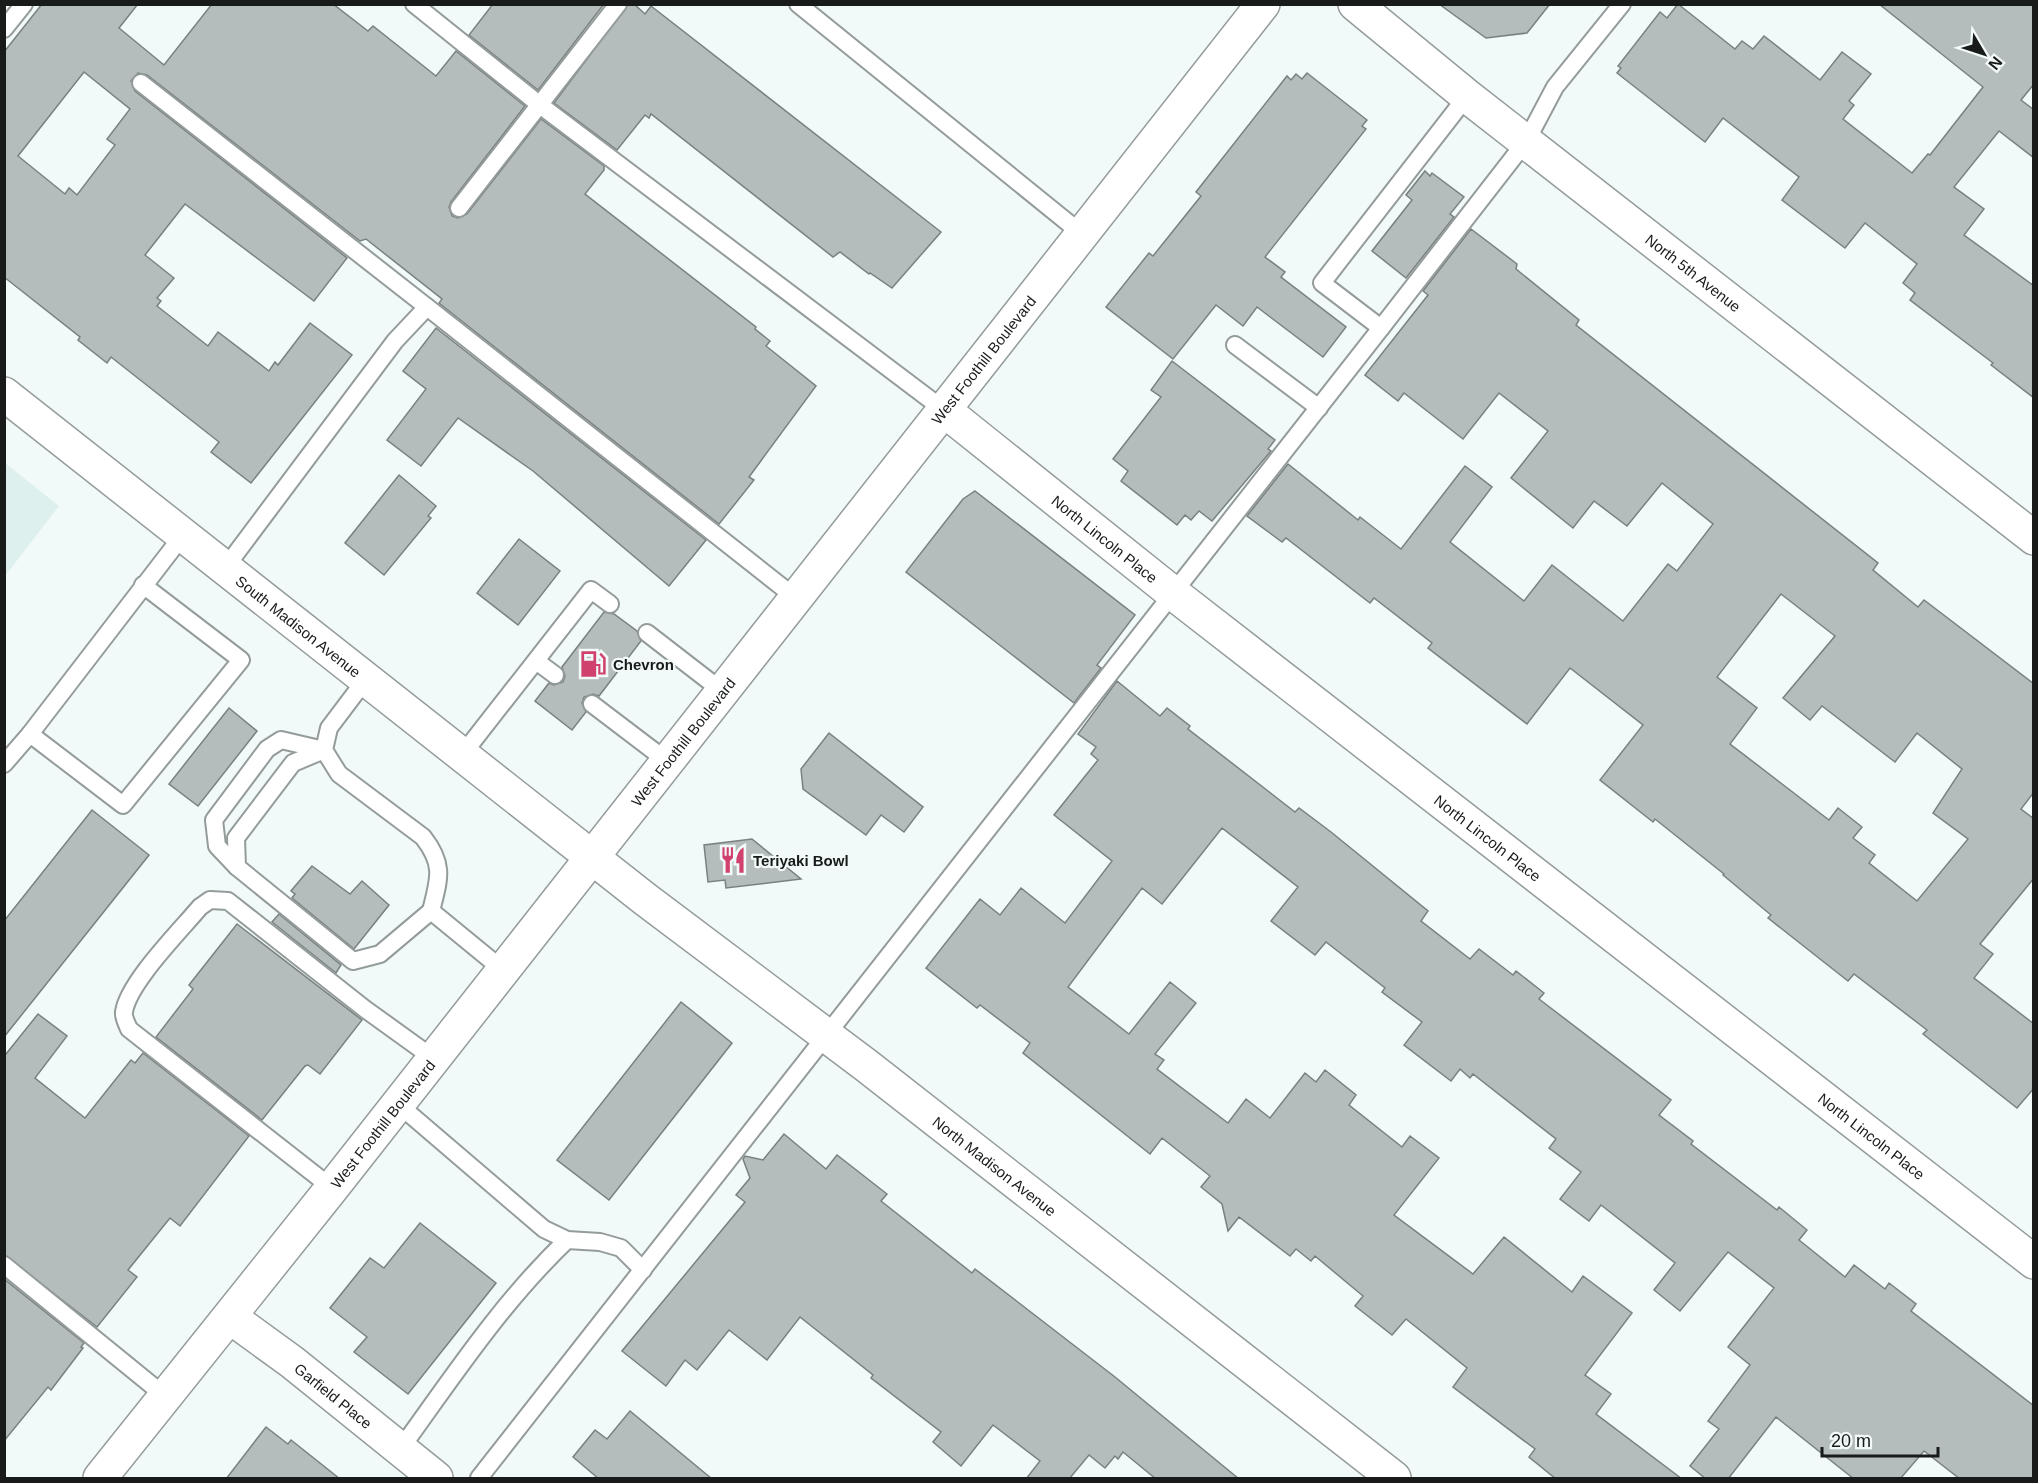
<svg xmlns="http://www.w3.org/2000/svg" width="2038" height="1483" viewBox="0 0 2038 1483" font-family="Arial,sans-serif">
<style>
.built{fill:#def0ed}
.building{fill:#b5bdbc;stroke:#798180;stroke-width:1.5;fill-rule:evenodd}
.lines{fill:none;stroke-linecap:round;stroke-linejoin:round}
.service-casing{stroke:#949c9b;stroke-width:20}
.minor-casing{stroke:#949c9b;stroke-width:36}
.secondary-casing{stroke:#949c9b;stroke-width:36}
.service{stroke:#fff;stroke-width:16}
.minor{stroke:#fff;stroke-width:33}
.secondary{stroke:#fff;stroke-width:33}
.labels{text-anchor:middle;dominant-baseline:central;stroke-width:4.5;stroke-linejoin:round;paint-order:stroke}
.street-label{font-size:15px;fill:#181b1a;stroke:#f1faf8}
.poi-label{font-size:15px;font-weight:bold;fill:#181b1a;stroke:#f1faf8;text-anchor:start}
</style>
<rect width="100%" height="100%" fill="#f1faf8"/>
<path class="built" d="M5,463L59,506L5,576Z"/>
<g class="building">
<path d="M42,4H138L119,28L164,65L212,4H333L368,31L373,26L436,76L456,51L525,106L451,202L449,207L452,216L458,218L467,214L541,119L604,166V170L585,194L756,327L755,329L770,341L766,346L816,386L749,477L754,480L719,524L449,311L439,303L442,299L366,239L360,241L147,75L138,73L131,81L135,91L347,258L314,301L185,204L145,255L174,278L157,298L161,301L157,306L208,346L218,332L269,371L275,362L278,365L310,323L352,355L251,483L211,452L219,442L111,357L107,363L78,340L80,337L4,277V52ZM84,72L130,109L107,139L115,145L77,195L69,188L65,194L18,156Z"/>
<path d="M493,4H604L538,90L469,35Z"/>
<path d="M628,4H634L645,14L651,6L941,232L892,288L870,273L869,274L840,252L833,257L651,114L649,118L645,115L617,150L554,103Z"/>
<path d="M1439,4H1550L1527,33L1486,38Z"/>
<path d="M1678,4L1735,49L1742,41L1753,49L1764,36L1820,80L1842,52L1871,74L1849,101L1854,105L1843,119L1912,173L1928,154L1930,155L1983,87L1879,4H2034V84L2021,100L2034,110V158L1999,131L1954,187L1984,209L1964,235L2034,286V398L1991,365L1993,363L1910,300L1915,293L1903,283L1917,264L1865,223L1845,248L1782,200L1799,177L1723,118L1705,142L1617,73L1621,68L1618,66L1660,12L1667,18Z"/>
<path d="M1307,73L1367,120L1362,126L1366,129L1265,257L1285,272L1281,277L1346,327L1323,357L1257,307L1243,326L1216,305L1173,359L1106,307L1149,253L1153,256L1201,196L1196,192L1287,76L1291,80L1296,74L1302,79Z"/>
<path d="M1425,171L1430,176L1432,173L1464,197L1450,214L1454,217L1406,278L1372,251L1412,200L1406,195Z"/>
<path d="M1471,229L1517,264L1516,269L1579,320L1576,325L1878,563L1873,570L1918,607L1924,600L2034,684V792L2021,809L2034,819V878L1980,944L1993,954L1974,978L2034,1024V1088L2017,1108L1923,1034L1927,1030L1854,974L1848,981L1768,918L1771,915L1723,875L1724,874L1655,819L1653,822L1600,780L1643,725L1570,668L1527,724L1428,648L1432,643L1374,598L1370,603L1286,538L1282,542L1247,516L1288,464L1358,520L1360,517L1401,549L1465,466L1492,487L1450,542L1524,601L1552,565L1623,621L1668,564L1677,571L1713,524L1662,483L1627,526L1594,501L1573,528L1511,478L1548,431L1499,393L1463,439L1404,393L1398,401L1365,375L1428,295L1423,291ZM1781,594L1835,636L1783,698L1810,720L1822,706L1895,762L1917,733L1962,769L1933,813L1968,839L1917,901L1869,863L1875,855L1853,838L1862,827L1838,808L1829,820L1730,744L1757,708L1717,677Z"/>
<path d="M436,328L706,540L669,586L533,471L458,418L421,466L387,440L426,389L403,371Z"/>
<path d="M1172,361L1275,440L1268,449L1271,451L1212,521L1199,511L1191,520L1185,515L1177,525L1121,481L1128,471L1113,459L1161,397L1151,390Z"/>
<path d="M399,475L436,506L428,516L431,518L384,575L345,543Z"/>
<path d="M975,491L1135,615L1097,665L1101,668L1074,703L906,572L963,499Z"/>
<path d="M519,539L560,571L518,625L477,593Z"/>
<path d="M604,612L614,614L637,631L641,641L599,696L593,694L584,697L582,703L586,712L572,730L535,701L549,683L554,685L563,682L565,676L562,667Z"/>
<path d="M1117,681L1160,716L1167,708L1190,726L1188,729L1295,812L1299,808L1331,832L1428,911L1421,921L1470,959L1479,949L1513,975L1516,971L1544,993L1539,999L1671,1100L1659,1115L1693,1141L1691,1144L1777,1210L1779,1207L1807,1230L1799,1240L1845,1277L1854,1265L1885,1289L1889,1283L1916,1304L1911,1311L2034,1406V1479H1960L1924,1451L1900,1479H1854L1776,1417L1728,1479H1706L1690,1466L1719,1429L1708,1421L1750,1365L1728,1347L1774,1288L1728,1252L1680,1311L1654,1290L1675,1263L1601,1205L1589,1221L1560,1199L1581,1172L1549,1148L1556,1139L1473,1074L1470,1078L1460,1069L1451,1081L1404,1045L1422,1022L1382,992L1385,988L1326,942L1315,955L1271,921L1298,887L1222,828L1162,904L1142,888L1068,987L1129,1034L1170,982L1196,1003L1155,1054L1164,1060L1157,1069L1228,1123L1246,1099L1270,1118L1305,1073L1316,1082L1325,1070L1356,1095L1349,1105L1402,1147L1410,1136L1439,1158L1394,1215L1473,1274L1504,1237L1572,1292L1583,1276L1632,1313L1585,1375L1611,1394L1596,1414L1682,1479H1556L1529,1457L1535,1449L1453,1387L1467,1368L1406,1319L1392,1335L1355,1306L1363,1296L1315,1256L1311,1261L1296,1249L1290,1256L1239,1217L1228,1231L1222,1204L1201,1187L1210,1176L1162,1138L1150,1154L1023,1053L1030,1043L980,1005L977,1008L926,968L980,899L1000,915L1021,888L1065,923L1112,861L1054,815L1098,760L1091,754L1096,747L1078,734Z"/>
<path d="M229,708L257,731L198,806L169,784Z"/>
<path d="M829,733L923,807L904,832L881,815L866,835L803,789L801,769Z"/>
<path d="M92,810L149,855L4,1037V921Z"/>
<path d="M752,839L801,879L726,888L725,880L708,882L704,845Z"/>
<path d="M312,866L350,894L362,881L389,905L354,949L292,898L295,894L291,891Z"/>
<path d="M279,914L341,965L336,973L272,922Z"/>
<path d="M237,924L362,1020L320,1074L308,1065L305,1066L262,1120L156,1037L193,989L189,985Z"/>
<path d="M681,1002L732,1043L609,1200L557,1160Z"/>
<path d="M38,1014L67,1036L35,1078L85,1118L131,1060L135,1063L143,1053L249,1136L180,1226L170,1218L128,1270L137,1277L97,1327L4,1255V1053L6,1054Z"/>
<path d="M784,1134L826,1169L837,1155L887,1194L881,1201L972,1273L975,1269L1115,1377L1239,1479H1156L1123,1452L1118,1459L1115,1456L1105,1468L1089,1455L1069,1479H1026L1040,1461L993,1425L961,1466L933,1442L941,1432L871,1378L873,1375L800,1317L767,1360L729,1330L697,1370L685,1360L666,1386L622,1351L745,1202L736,1195L750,1178L743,1159L745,1156L763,1160Z"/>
<path d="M420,1223L496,1283L408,1394L354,1352L367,1337L330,1308L370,1258L384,1268Z"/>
<path d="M4,1279L84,1343L81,1347L83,1348L51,1390L48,1387L4,1441Z"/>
<path d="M630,1411L712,1479H599L573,1457L595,1430L607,1439Z"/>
<path d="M266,1427L288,1444L291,1440L340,1479H226Z"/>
</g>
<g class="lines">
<defs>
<g id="service">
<path d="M414,4L540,105L944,410"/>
<path d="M798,4L1082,234"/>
<path d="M4,29L24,4"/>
<path d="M141,83L427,307"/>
<path d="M459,208L618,4"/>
<path d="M1381,328L1322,283L1467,96"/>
<path d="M1235,345L1319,408"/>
<path d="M225,568L395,341L427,307L796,598"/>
<path d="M143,585L241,660L123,805L30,734L183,535"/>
<path d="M647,633L722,691"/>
<path d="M536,661L555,675"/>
<path d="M366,679L329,728L324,750L339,774L423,837C445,865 439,879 431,911L503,970"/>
<path d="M592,704L667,761"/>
<path d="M324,750L293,763L236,838L237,867L353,961L380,954L431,911"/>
<path d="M462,755L591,590L610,604"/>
<path d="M4,764L30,734"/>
<path d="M237,867L217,846L214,820L267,749L281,740L324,750"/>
<path d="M398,1104L544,1229L567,1240L600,1242L621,1248L643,1270"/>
<path d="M332,1188L129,1029C127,1024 123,1017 124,1012C128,983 180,931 200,907L210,900L228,901L365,1009L433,1058"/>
<path d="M4,1265L165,1396"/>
<path d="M399,1451C452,1378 501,1303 567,1240"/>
<path d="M479,1478L1381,328L1527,140L1555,87L1622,4"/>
</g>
<g id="minor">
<path id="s1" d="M1355,4L1467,96L2034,538"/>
<path id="s2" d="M4,394L645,899L867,1066L1394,1478"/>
<path id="s3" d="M944,410L1174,594L2034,1262"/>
<path id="s4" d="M230,1317L292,1362L436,1478"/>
</g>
<g id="secondary">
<path id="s5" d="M100,1478L332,1188L1263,4"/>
</g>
</defs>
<use href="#service" class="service-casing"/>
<use href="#minor" class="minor-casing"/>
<use href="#secondary" class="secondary-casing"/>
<use href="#service" class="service"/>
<use href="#minor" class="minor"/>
<use href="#secondary" class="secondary"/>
</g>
<defs>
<symbol id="fuel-bare" viewBox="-9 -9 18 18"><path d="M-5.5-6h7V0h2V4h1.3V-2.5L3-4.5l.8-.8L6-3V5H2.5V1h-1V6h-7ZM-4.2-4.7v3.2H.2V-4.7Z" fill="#d0426d" stroke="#f1faf8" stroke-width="2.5" paint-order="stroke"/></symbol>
<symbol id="restaurant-bare" viewBox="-9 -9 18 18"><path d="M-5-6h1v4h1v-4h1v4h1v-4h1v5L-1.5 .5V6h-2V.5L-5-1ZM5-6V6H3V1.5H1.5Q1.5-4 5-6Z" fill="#d0426d" stroke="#f1faf8" stroke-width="2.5" paint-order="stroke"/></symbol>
</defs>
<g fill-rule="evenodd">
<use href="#fuel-bare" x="574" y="645" width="38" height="38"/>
<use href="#restaurant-bare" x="714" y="841" width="38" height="38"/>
</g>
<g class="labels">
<g class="street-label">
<text stroke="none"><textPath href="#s1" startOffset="432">North 5th Avenue</textPath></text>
<text stroke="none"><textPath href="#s5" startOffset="1425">West Foothill Boulevard</textPath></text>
<text stroke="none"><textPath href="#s3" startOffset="206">North Lincoln Place</textPath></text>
<text stroke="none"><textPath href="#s2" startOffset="375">South Madison Avenue</textPath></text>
<text stroke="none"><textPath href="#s5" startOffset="939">West Foothill Boulevard</textPath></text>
<text stroke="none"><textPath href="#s3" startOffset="692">North Lincoln Place</textPath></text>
<text stroke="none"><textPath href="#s5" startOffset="453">West Foothill Boulevard</textPath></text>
<text stroke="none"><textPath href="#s3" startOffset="1178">North Lincoln Place</textPath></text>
<text stroke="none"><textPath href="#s2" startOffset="1256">North Madison Avenue</textPath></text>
<text stroke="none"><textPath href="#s4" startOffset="130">Garfield Place</textPath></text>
</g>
<g class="poi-label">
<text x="613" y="664">Chevron</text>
<text x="753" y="860">Teriyaki Bowl</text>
</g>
</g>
<rect width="2038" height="1483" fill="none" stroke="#181b1a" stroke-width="12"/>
<g transform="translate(1984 54) rotate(129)" stroke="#f1faf8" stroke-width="4.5" paint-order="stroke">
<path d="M0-4.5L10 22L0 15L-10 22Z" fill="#181b1a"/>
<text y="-9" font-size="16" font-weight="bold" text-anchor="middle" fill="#181b1a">N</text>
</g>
<path d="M1822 1447v9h116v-9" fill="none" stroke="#181b1a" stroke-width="3"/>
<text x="1831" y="1447" font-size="18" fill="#181b1a" stroke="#f1faf8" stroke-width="4.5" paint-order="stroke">20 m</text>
</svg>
